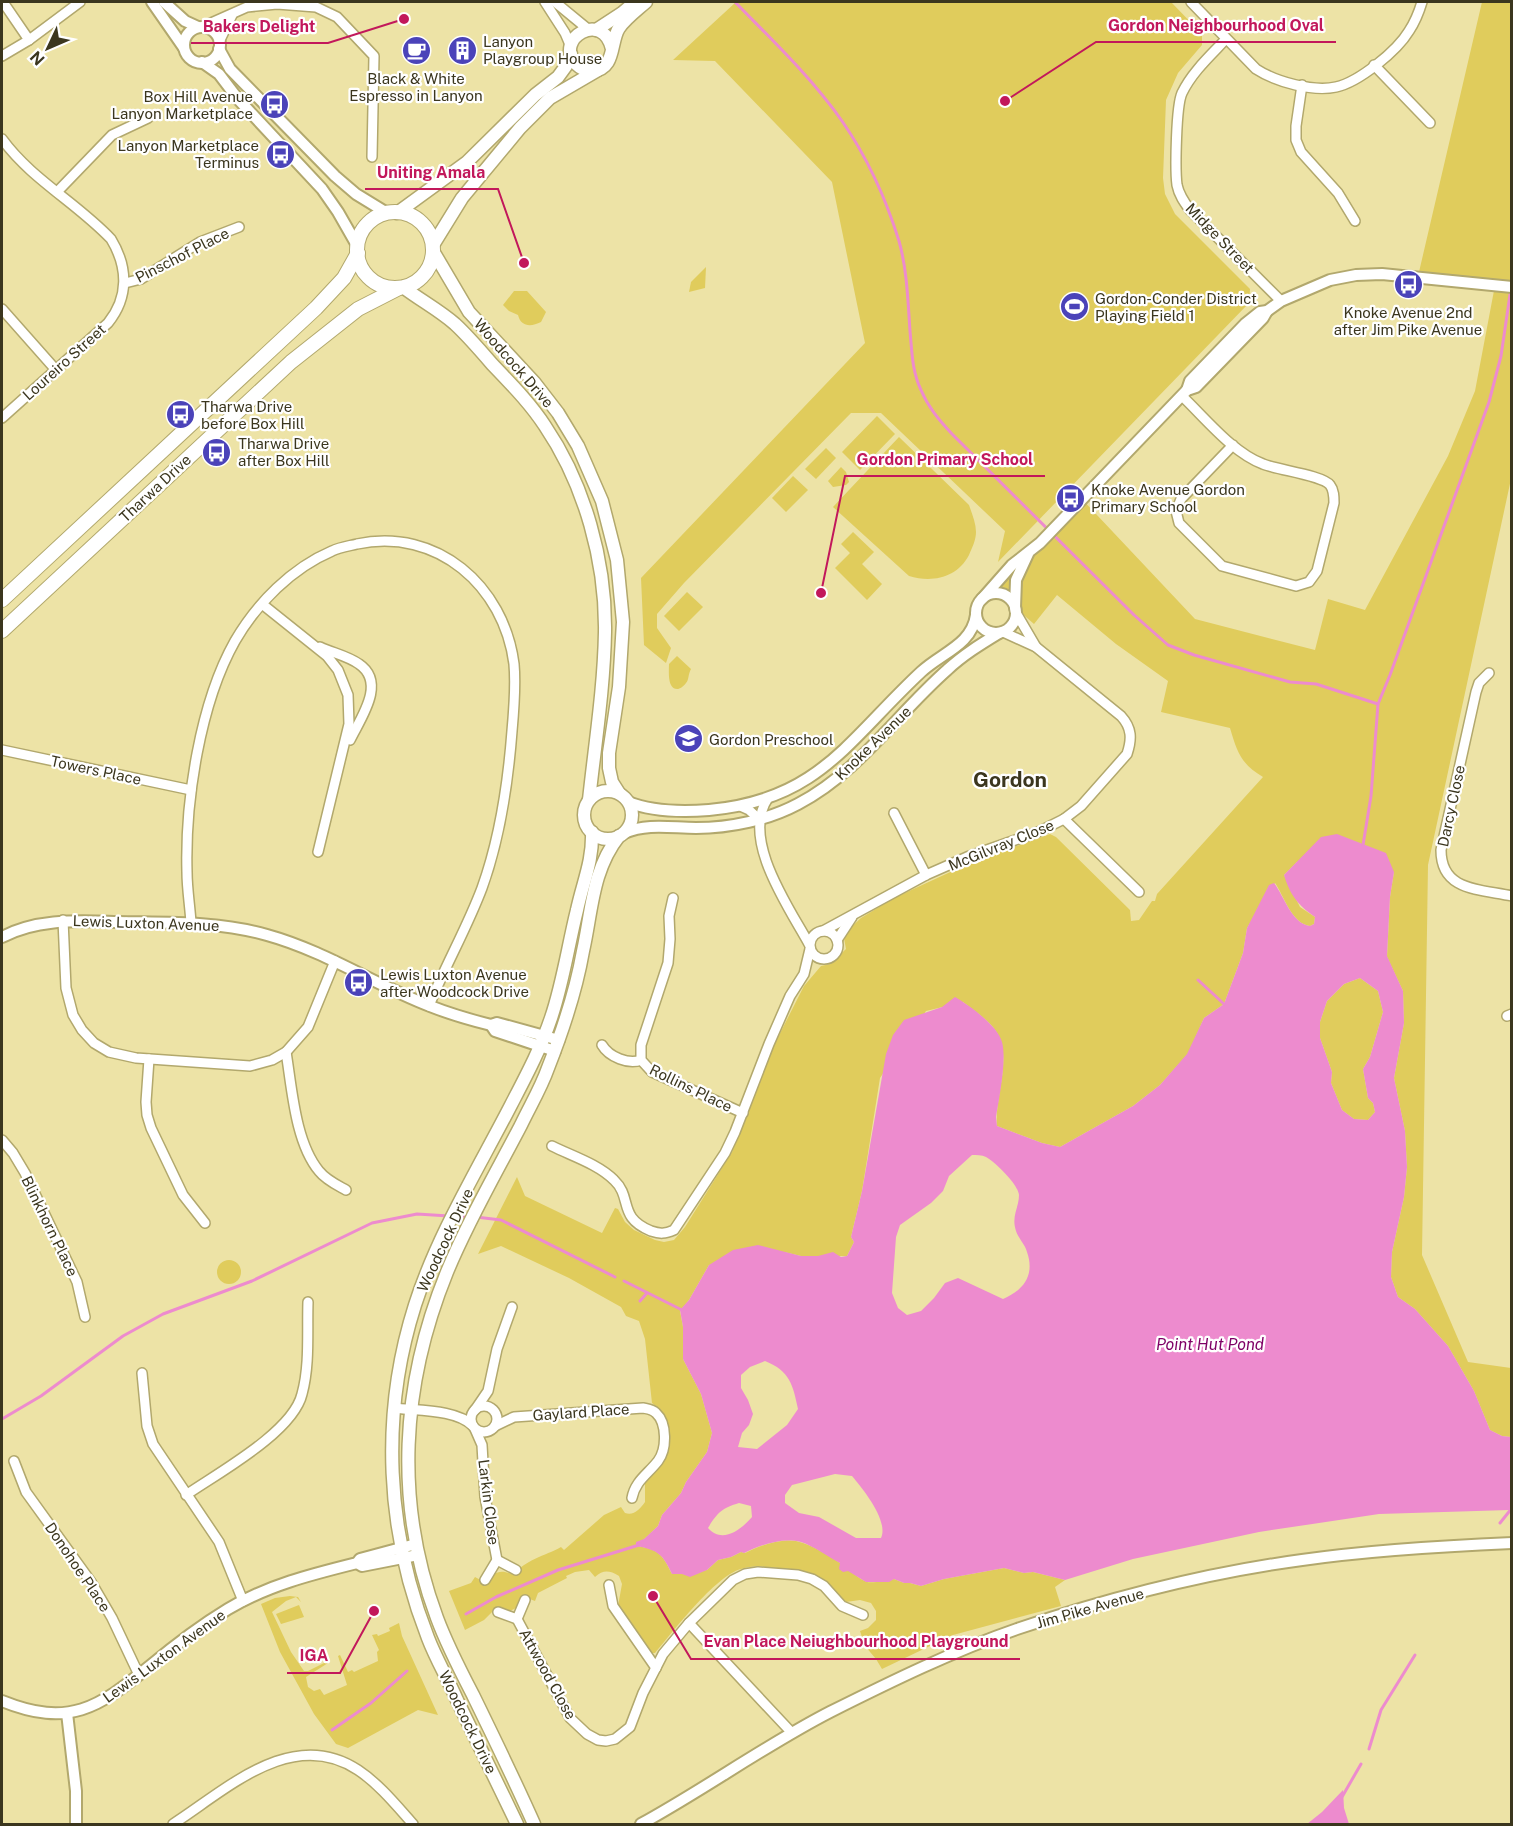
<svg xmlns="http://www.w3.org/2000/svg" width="1513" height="1826" viewBox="0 0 1513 1826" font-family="'Public Sans',sans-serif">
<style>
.green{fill:#e0cc5c}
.water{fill:#ed8bce;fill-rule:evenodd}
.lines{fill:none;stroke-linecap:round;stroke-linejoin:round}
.stream{stroke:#ed8bce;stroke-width:3}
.minor-casing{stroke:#b2a86d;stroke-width:12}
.tertiary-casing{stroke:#b2a86d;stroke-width:14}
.secondary-casing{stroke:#b2a86d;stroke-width:15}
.primary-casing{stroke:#b2a86d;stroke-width:16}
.minor{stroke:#fff;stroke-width:9}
.tertiary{stroke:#fff;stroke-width:10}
.secondary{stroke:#fff;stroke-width:12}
.primary{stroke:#fff;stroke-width:14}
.labels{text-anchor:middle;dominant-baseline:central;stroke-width:4.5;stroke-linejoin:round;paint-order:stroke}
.poi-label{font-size:15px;fill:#3b361e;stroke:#fff;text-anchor:start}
.street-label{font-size:15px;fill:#3b361e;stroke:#fff}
.water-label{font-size:16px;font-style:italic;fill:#7e0065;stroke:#fff}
.district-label{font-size:21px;font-weight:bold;fill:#3b361e;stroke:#fff}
.leader{fill:none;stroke:#c2185b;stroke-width:2}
.callout-dot{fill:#c2185b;stroke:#fff;stroke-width:2}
.callout-label{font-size:16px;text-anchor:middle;font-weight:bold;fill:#c2185b;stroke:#fff;stroke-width:4.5;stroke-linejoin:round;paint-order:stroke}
</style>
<rect width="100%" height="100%" fill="#ede3a6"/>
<g class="green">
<path d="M736,2H1171L1202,34V45L1178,73L1166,100L1163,178L1165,194L1175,214L1250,289L1249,303L998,562L1005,531L881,413H851L684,583L657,614V628L671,648L666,663L644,645L641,578L865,343L832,182L715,61L673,60Z"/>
<path d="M1482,2H1511V479L1428,865L1422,1255L1468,1362L1511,1368V1437L1502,1436L1490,1430L1474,1391L1448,1346L1415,1309L1398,1297L1391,1277L1392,1252L1404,1197L1407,1167L1405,1131L1394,1078L1404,1023L1403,991L1387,957L1390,897L1394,872L1297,862L1284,875L1300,907L1315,917L1314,924L1310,926C1292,924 1284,896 1275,883L1247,928L1243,953L1224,1004L1204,1018L1188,1054L1160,1085L1133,1106L1060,1147L1042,1143L997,1126C994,1095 1016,1052 992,1026C984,1017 972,1009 963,1002L926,1011L880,1078L862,1191L851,1237L854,1242L847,1256H801L784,1252L709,1265L689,1300L680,1311L683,1327V1359L701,1394L712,1433L707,1452L686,1482L681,1493L662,1515L658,1526L637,1546C660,1550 662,1554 672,1574L707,1570L718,1560L731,1557L741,1552L745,1553C761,1545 785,1536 803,1543C815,1547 830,1556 840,1563C849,1569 857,1578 867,1582C871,1583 890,1581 894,1579L904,1583H910L921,1586L944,1579L1004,1568L1024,1573L1033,1572L1065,1580L1055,1587L1061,1606L953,1635L882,1669L876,1659L865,1646L860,1631L868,1628L876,1620V1611L871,1603L860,1600L846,1602C821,1576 815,1571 778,1568C766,1567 754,1565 741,1569C715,1576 673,1632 655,1653H650L618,1606L622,1584L619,1576C609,1570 603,1570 595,1577L589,1570L575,1572L566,1576L567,1578L538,1593L535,1601L522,1596L518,1607L510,1611L496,1608L484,1620L465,1630L449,1591L471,1583L475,1577L486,1583C494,1571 501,1569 514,1575C524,1560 545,1556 561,1547L564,1550L604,1515L621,1507L625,1513C634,1516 640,1509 645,1502V1481C651,1475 658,1470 662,1463C676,1445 669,1415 652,1403L645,1339L639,1321L626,1316L621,1307L569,1278L501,1246L478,1254L517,1177L525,1196L602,1233L615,1208L618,1209L625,1222L634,1230L655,1240L664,1242L674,1240L685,1227L732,1152L773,1047L804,986L821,966L830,964L846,949L844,938L848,930L861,918L894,898L972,862L1050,834L1056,837L1130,910L1131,921L1139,920L1152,901H1155L1157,894L1263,777C1241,764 1237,752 1230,728L1161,712L1168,681L1116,644L1057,595L1034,624L992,587L1080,497L1195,619L1315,650L1328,599L1365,610L1448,456L1475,391L1496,280L1419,272Z"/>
<path d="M706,267L705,288L689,292L691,282Z"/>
<path d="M514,291H527L546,312L541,322C531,327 521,327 518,315L509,311L503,305Z"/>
<path d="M877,416L895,434L860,470L842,452Z"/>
<path d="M899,437L969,505C972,514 976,523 976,532C976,540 972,548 969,555C957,578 932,583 909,576L833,507Z"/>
<path d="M826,448L836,458L816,479L805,469Z"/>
<path d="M841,467L846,472L849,482L846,485L833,487L828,481Z"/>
<path d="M793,476L808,490L786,512L772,498Z"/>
<path d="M853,532L874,552L862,564L882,584L867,600L835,568L850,553L841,544Z"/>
<path d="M687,592L703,607L679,631L664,616Z"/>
<path d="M677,656L691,669C688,674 689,680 686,683C685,685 680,689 678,689C667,690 669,671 669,664Z"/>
<path d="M1360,978L1378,991L1383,1012L1370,1057L1363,1069L1368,1098L1373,1103L1375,1112L1368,1120L1354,1119L1342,1110L1331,1083L1332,1072L1320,1038V1022L1327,1001L1344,984Z"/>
<circle cx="229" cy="1272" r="12"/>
<path d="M290,1596L298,1597L301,1602L296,1597L286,1601L272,1612L291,1652L304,1671H308L328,1661V1663L306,1677L308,1687L314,1691L320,1689L324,1695L347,1685L338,1656L340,1655L348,1672L352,1670L354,1672L378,1661L377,1652L379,1650L372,1635L377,1634L378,1636L390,1631L389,1628L399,1623L402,1636L438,1715L418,1710L348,1748L336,1744L314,1714L280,1652L261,1604L275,1598Z"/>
<path d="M299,1605L304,1617L281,1624L276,1614Z"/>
</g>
<g class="water">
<path d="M1337,834L1386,853L1394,872L1390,897L1387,956L1403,991L1404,1023L1394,1078L1405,1131L1407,1167L1404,1197L1392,1252L1391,1277L1398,1297L1415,1309L1448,1346L1474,1391L1490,1430L1502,1436L1511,1437V1513L1509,1510L1379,1514L1259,1532L1133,1559L1065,1580L1033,1572L1024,1573L1004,1568L944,1579L921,1586L910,1583H904L894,1579L889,1582H866L848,1571L843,1572L839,1569L840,1563C828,1557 814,1546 801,1542C782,1537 761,1545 744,1553L741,1552L731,1557L718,1560L707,1570L690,1577L682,1574H672C663,1555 659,1550 636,1546V1542L644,1539L658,1526L662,1515L681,1493L686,1482L707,1452L712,1433L701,1394L683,1359V1327L680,1310L689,1300L709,1265L733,1250L758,1245L801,1256H818L833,1252L841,1257L847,1256L854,1242L851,1237L862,1191L886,1054L893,1035L904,1020L942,1007L955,997C969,1005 998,1026 1002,1042C1007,1060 999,1098 996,1117L997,1126L1042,1143L1060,1147L1133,1106L1160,1085L1187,1054L1204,1018L1224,1004L1243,953L1247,928L1269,885L1274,883C1284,896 1292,924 1310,926L1314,924L1315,917C1298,905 1290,895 1284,875L1321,837ZM1360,978L1378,991L1383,1012L1370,1057L1363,1069L1368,1098L1373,1103L1375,1112L1368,1120L1354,1119L1342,1110L1331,1083L1332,1072L1320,1038V1022L1327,1001L1344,984ZM972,1155C976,1155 982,1155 986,1157C995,1162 1018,1184 1019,1195C1019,1208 1011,1216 1016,1231C1018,1238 1025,1244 1027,1252C1035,1275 1024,1290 1003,1299L958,1278L945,1283L934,1298L921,1311L907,1315L898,1308L892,1293L896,1237L900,1225L931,1203L943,1191L949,1176ZM765,1361C790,1371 793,1385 798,1409L787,1425L757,1449L738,1447L742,1433L749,1425L753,1414L748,1400L741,1388V1375L750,1367ZM835,1474L852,1476C863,1489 889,1521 881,1538H856L819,1517L799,1513L785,1503V1495L792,1485ZM739,1503L751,1506L752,1517C741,1530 722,1544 708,1528C717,1513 722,1508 739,1503Z"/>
<path d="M1343,1790L1344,1808L1349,1824H1307L1322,1812Z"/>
</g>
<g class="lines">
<g class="stream">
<path d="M735,2C772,40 812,78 842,121C867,157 886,199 899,241C907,269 908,302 910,331C912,352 912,371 921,390C928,407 939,420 952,434L1134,615L1168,645L1194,655L1290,682L1316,684L1378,704L1371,796L1363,845"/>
<path d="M1512,249V269"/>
<path d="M1378,704L1390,675L1489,402L1501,356L1512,281"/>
<path d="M1198,980L1224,1004"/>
<path d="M455,1216L470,1217"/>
<path d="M476,1217L501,1220L615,1277"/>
<path d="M624,1281L682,1310"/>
<path d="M640,1301L647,1293"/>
<path d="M2,1419L41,1396L123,1336L163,1314L252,1281L372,1223L417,1214L449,1216"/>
<path d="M1500,1523L1512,1508"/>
<path d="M466,1614L496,1597L558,1570L639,1545"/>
<path d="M332,1730L371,1703L407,1671"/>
<path d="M1369,1749L1381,1710L1415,1655"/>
<path d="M1342,1797L1361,1764"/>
</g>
<defs>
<g id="minor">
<path d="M3,2L29,40"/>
<path d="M545,2L565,33L571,47"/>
<path d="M555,2L589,30"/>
<path d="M1191,2L1256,69C1276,82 1313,92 1336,87C1359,82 1397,51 1409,31C1415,22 1419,12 1422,2"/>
<path d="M202,27L247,7L277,4L316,7L337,17L374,56L372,157"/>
<path d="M1226,39C1211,55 1192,72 1182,93C1176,106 1175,170 1177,185C1179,195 1184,202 1190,210L1281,301"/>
<path d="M219,42L232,15"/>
<path d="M2,56L29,40L80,2"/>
<path d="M1374,65L1430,123"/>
<path d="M1302,85L1296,126V140L1301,152L1338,193L1355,221"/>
<path d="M2,139C31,179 77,203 111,239C128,267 129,297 108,323L2,418"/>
<path d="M57,192L112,135L148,118"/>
<path d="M125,283L141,279L200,242L239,227"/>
<path d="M2,309L56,370"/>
<path d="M1182,396C1205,418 1233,453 1263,464C1277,470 1322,475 1330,485C1334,490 1334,497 1334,503L1317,571L1309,582L1296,586L1222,566L1179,523L1176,511L1181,499L1233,445"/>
<path d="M262,604L327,656L338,670L348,695L349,724L318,852"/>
<path d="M1015,611L1036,647"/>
<path d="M320,647C333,653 348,656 359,664C387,683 360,719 350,740"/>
<path d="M1489,673L1479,683L1476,692L1441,850C1441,891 1479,889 1512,896"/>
<path d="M2,750L191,790"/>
<path d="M768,798C740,839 790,909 809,944"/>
<path d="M740,806L749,810L759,819"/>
<path d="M894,813L926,875"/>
<path d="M1064,819L1139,892"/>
<path d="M673,898L669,916L670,939L668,963L641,1045V1060L652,1072L743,1113"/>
<path d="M63,920L66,988L73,1015L82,1030L94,1043L109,1052L136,1058L250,1066L272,1060L286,1052L308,1027L335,961"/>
<path d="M191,923C190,906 187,889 187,872C185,801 200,703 235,641C257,603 292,568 332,551C340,547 349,546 357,544C437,527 504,586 514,664C516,686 514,709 512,731C508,784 500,838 482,888C467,928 445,966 429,1006"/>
<circle cx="824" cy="945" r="14"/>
<path d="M823,931L926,875L967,857L1038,832L1064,819L1081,806L1127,754C1132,739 1132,728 1121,716L1036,647L1003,632"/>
<path d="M837,940L852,917"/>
<path d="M1507,1016L1512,1014"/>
<path d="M602,1045C609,1057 629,1065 641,1060"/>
<path d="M286,1052C292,1088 295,1142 319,1171C326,1180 337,1185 346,1190"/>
<path d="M149,1059L146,1102L147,1115L151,1128L183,1195L205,1223"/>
<path d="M2,1140L13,1153L25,1173L77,1282L85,1317"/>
<path d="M552,1146C572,1156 598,1164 614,1180C633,1198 617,1217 651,1231C660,1234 665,1234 674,1230L725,1153L735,1132L769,1044L790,996L804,974L810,949"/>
<path d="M142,1373L147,1426L153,1444L219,1542L243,1601"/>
<circle cx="484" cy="1419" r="13"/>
<path d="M394,1408C417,1411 456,1409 473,1426"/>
<path d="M475,1410L488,1391L497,1349L512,1307"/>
<path d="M495,1426L514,1417L643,1408C648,1409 652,1409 656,1413C667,1423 667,1449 658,1461C648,1474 635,1481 632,1498"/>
<path d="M475,1429L482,1445L485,1497L497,1560"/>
<path d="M14,1461L26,1492L91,1582L112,1618L139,1675"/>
<path d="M186,1495C218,1473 293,1432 302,1394C310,1365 307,1332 308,1302"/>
<path d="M485,1580L497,1560L516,1570"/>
<path d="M609,1585L613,1606L656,1668"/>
<path d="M498,1612L517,1619L570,1718L587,1734L598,1740L606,1741L615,1739L630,1727L643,1693L663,1654L689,1623L733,1580L745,1574L758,1572L798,1575L812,1579L824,1586L842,1606L863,1615"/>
<path d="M517,1619L525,1600"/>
<path d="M689,1623L792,1733"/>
<path d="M173,1824C226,1790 292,1726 358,1770C379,1784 396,1805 413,1824"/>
</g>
<g id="tertiary">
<path d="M152,2L184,48"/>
<path d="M164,2L185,21L198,27"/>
<circle cx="202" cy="45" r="18"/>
<path d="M219,49L230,69L335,176L356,194L387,213"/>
<path d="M202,62L219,74L238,99L322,189L338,212L358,247"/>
<path d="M1187,390L1190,381L1245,324L1260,312L1267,311L1281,301L1330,280L1356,275L1382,274L1512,287"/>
<circle cx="996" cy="613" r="20"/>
<path d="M982,599L1012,565L1040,543L1187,390L1196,387L1263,318L1267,311"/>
<path d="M1015,608L1016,580L1028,554"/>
<path d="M628,802C653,812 683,812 709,810C819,800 848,740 921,672C941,653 972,645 976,615"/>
<path d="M624,833C648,823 671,828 696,828C730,828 768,820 798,804C859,772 896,715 947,670C963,655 981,644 999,633"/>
<path d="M2,937C38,918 78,921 118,922C167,923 219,921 267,935C325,951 375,985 430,1006C450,1014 471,1020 491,1025L497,1023L559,1040"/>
<path d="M491,1025L495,1031L555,1051"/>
<path d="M357,1563L362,1566L418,1555"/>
<path d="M2,1701C69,1728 98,1708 150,1666C175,1645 200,1626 228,1609C268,1585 313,1574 357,1563L360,1559L416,1544"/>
<path d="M67,1713L76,1791V1824"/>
<path d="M641,1824C705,1789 764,1746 830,1712C890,1682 953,1651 1017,1629C1109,1598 1206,1573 1302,1560C1372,1550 1442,1546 1512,1543"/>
</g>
<g id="secondary">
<path d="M596,30L622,13L634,3"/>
<path d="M612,49C603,9 553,39 576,64C580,68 586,71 592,71C616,70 610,41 619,28C626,18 637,10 646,2"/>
<path d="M397,213L467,162L535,95L558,77L566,66L571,54"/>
<path d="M433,245L462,198L520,128L550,98L598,70"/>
<path d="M433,251L469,312L534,382L558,413L578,446L602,501L617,560L623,622L619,687L609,753V768L612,782L619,793"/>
<path d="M403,287C420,300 439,310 455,324C468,336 480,350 492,364C511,384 530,403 545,426C585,485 606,562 605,632C604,688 595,744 589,800"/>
<circle cx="608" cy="815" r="24"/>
<path d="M517,1824C497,1783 477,1742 457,1700C448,1679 436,1659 428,1638C386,1531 380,1415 415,1305C437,1236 478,1169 511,1105C526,1076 541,1048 551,1018C563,983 568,946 577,910C583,882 593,861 592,832"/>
<path d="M534,1824C515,1781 494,1738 473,1695C460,1670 447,1645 437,1618C394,1503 401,1385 447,1272C468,1221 496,1173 521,1125C530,1106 541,1088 548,1068C563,1030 576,991 583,951C592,911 592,870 619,836"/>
</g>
<g id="primary">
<circle cx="395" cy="250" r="38"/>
<path d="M2,600L316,308L344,278L358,253"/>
<path d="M2,631L291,362L358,309L399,288"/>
</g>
</defs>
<use href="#minor" class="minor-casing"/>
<use href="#tertiary" class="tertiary-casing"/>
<use href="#secondary" class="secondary-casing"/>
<use href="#primary" class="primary-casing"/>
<use href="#minor" class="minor"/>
<use href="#tertiary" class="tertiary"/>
<use href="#secondary" class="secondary"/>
<use href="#primary" class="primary"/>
</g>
<defs>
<symbol id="building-disc" viewBox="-11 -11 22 22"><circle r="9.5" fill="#4b43b9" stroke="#fff"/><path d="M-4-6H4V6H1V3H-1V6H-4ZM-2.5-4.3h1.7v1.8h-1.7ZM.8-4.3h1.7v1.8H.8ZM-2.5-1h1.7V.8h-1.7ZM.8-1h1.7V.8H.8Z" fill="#fff"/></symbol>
<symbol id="cafe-disc" viewBox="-11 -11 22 22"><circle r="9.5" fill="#4b43b9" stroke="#fff"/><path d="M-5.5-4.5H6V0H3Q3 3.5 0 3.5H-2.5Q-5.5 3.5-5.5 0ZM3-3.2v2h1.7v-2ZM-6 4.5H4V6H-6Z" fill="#fff"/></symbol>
<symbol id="bus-disc" viewBox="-11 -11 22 22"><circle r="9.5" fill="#4b43b9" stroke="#fff"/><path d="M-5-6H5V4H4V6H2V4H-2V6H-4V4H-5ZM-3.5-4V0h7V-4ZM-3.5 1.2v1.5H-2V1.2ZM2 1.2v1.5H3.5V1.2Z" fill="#fff"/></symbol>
<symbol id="stadium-disc" viewBox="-11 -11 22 22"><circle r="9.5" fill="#4b43b9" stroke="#fff"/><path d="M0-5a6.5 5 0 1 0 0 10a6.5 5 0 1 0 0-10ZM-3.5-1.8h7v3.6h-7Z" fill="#fff"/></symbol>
<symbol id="school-disc" viewBox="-11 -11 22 22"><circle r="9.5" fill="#4b43b9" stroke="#fff"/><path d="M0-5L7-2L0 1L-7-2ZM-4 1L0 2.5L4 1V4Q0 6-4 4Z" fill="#fff"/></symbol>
</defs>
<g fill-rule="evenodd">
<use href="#building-disc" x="446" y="34" width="33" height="33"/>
<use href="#cafe-disc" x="400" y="34" width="33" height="33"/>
<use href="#bus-disc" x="258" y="88" width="33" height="33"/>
<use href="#bus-disc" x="264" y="138" width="33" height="33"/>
<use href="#bus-disc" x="1392" y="268" width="33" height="33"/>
<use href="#stadium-disc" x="1058" y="290" width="33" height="33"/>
<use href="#bus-disc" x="164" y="398" width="33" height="33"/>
<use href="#bus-disc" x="200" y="436" width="33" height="33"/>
<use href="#bus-disc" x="1054" y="482" width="33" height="33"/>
<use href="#school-disc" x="672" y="722" width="33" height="33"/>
<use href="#bus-disc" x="342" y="966" width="33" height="33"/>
</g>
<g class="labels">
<g class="poi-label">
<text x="483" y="41">Lanyon<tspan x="483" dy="17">Playgroup House</tspan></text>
<text x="416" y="78" text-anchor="middle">Black &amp; White<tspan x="416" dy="17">Espresso in Lanyon</tspan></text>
<text x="253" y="96" text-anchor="end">Box Hill Avenue<tspan x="253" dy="17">Lanyon Marketplace</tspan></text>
<text x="259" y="145" text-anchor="end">Lanyon Marketplace<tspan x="259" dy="17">Terminus</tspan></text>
<text x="1095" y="298">Gordon-Conder District<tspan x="1095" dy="17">Playing Field 1</tspan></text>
<text x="1408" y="312" text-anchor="middle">Knoke Avenue 2nd<tspan x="1408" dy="17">after Jim Pike Avenue</tspan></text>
<text x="201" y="406">Tharwa Drive<tspan x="201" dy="17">before Box Hill</tspan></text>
<text x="238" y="443">Tharwa Drive<tspan x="238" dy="17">after Box Hill</tspan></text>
<text x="1091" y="489">Knoke Avenue Gordon<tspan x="1091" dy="17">Primary School</tspan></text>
<text x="709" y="739">Gordon Preschool</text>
<text x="380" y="974">Lewis Luxton Avenue<tspan x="380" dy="17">after Woodcock Drive</tspan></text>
</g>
<g class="street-label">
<text transform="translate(1220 238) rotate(46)">Midge Street</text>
<text transform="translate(182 255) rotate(-27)">Pinschof Place</text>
<text transform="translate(64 362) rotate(-42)">Loureiro Street</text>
<text transform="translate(514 363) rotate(49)">Woodcock Drive</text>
<text transform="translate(155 488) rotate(-43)">Tharwa Drive</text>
<text transform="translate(873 743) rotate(-44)">Knoke Avenue</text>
<text transform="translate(96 770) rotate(12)">Towers Place</text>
<text transform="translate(1451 806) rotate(-78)">Darcy Close</text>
<text transform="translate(1001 845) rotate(-22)">McGilvray Close</text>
<text transform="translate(146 923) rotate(2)">Lewis Luxton Avenue</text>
<text transform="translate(691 1088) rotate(26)">Rollins Place</text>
<text transform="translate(50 1226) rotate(64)">Blinkhorn Place</text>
<text transform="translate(445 1240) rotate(-65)">Woodcock Drive</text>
<text transform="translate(581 1412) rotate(-4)">Gaylard Place</text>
<text transform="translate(489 1502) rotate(83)">Larkin Close</text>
<text transform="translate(78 1567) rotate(56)">Donohoe Place</text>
<text transform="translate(1090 1608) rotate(-16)">Jim Pike Avenue</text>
<text transform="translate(164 1656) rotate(-36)">Lewis Luxton Avenue</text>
<text transform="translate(548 1674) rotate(61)">Attwood Close</text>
<text transform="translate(468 1722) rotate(64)">Woodcock Drive</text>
</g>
<g class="water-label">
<text x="1210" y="1344">Point Hut Pond</text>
</g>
<g class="district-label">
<text x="1010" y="779">Gordon</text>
</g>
</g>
<path class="leader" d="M1005 101L1096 42H1336M404 19L328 43H191M524 263L498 189H365M821 593L845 476H1045M653 1596L691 1659H1020M374 1611L340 1673H287"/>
<g class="callout-dot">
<circle cx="1005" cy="101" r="6"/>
<circle cx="404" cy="19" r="6"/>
<circle cx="524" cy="263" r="6"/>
<circle cx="821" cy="593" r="6"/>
<circle cx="653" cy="1596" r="6"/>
<circle cx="374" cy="1611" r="6"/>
</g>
<g class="callout-label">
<text x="1216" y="31">Gordon Neighbourhood Oval</text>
<text x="259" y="32">Bakers Delight</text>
<text x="431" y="178">Uniting Amala</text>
<text x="945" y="465">Gordon Primary School</text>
<text x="856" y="1647">Evan Place Neiughbourhood Playground</text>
<text x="314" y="1661">IGA</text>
</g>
<rect width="1513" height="1826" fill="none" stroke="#3b361e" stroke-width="6"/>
<g transform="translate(48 48) rotate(226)" stroke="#ffffff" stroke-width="4.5" paint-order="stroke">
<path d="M0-4.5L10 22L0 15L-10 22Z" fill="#3b361e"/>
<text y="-9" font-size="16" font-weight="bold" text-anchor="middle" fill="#3b361e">N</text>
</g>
</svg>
